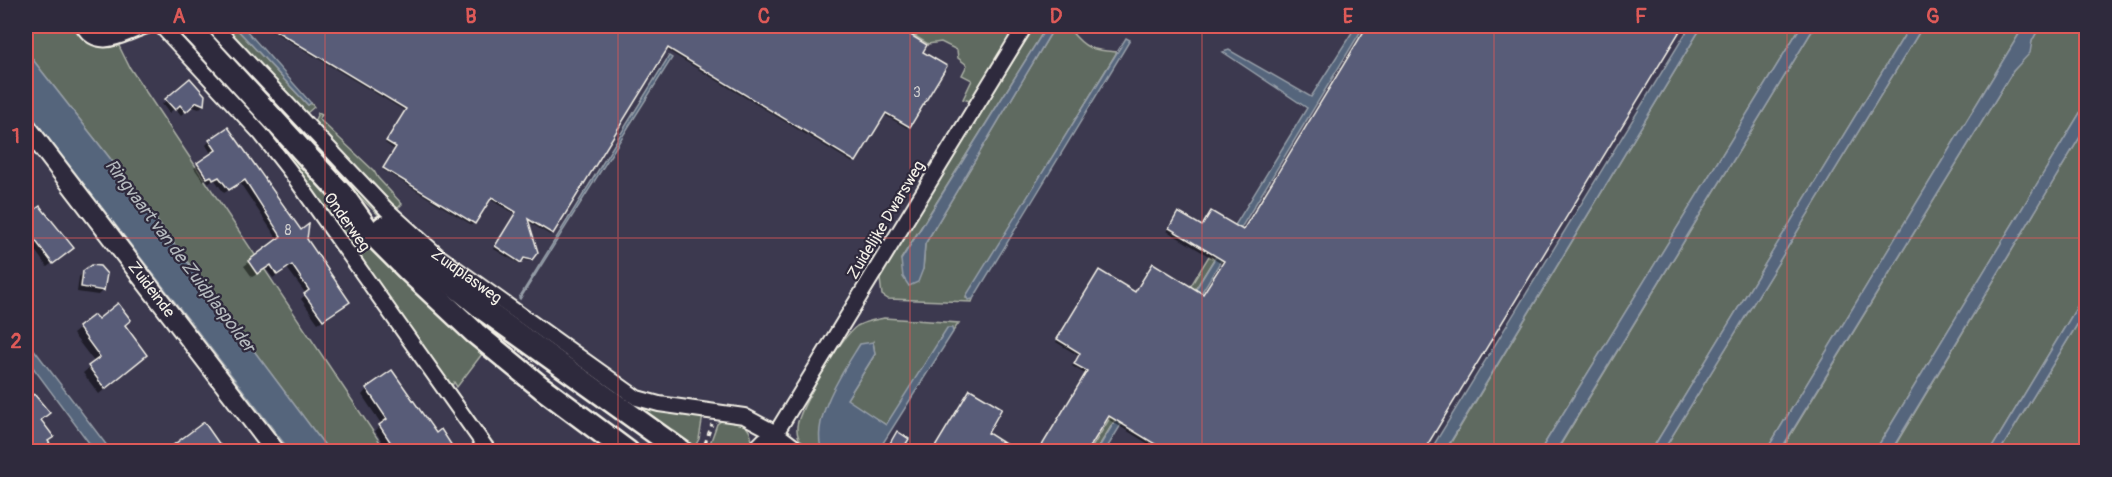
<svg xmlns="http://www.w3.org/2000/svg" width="2112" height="477" viewBox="0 0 2112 477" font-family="Pangolin,sans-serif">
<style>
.green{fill:#5f6b61;stroke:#aaaea4;stroke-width:1.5}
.water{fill:#55657c;stroke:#959da7;stroke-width:1.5}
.shadow{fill:#0007}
.building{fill:#595b78;stroke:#f4f1e8;stroke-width:1.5}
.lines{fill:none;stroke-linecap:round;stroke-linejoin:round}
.street-casing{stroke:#f4f1e8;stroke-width:18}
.secondary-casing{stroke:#f4f1e8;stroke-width:22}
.primary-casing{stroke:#f4f1e8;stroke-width:26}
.path{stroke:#f4f1e8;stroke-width:3;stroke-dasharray:4.5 4.5;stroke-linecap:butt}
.street{stroke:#2f2a3d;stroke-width:14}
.secondary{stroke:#2f2a3d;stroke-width:18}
.primary{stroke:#2f2a3d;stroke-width:21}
.grid{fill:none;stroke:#de5a58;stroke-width:1.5;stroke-opacity:0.55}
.labels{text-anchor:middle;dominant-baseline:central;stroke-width:4.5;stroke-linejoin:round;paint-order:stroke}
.number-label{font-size:14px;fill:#cdcccc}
.street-label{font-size:16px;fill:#f4f1e8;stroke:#2f2a3d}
.water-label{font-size:18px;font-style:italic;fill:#b4b9bd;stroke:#2f2a3d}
.neatline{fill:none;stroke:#de5a58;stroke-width:2}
.grid-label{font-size:20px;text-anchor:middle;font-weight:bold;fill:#de5a58}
</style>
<rect width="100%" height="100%" fill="#3c394f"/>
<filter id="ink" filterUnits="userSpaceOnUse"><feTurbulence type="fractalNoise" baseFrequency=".0167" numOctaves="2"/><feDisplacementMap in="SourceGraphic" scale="12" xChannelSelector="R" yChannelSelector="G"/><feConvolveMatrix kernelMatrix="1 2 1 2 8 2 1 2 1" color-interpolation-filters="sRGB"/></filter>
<g filter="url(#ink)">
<g class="green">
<path d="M26,26H75C84,44 100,47 119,46L130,68L386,451H329L109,157L26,51Z"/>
<path d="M168,26H176L482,354L457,387L454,382L452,386L499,451H494L328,216Z"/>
<path d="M200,26H206L373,204L634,401L703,415L699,439L694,448L392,228L334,172Z"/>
<path d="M223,26H234L308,105L311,103L314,107L307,113L302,111Z"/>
<path d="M898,26H1017L970,101L963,99L972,80L962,75L967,65L958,58L957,50L941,42L928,44Z"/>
<path d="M1035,26H1047L901,259L909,285L923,269L925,244L1055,26H1073L1070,30C1086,50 1092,50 1117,52L967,296L966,298L973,299L972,302L888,299L882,295L880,279L889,260Z"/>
<path d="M1702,26H1801L1540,451L1445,452Z"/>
<path d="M1815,26H1910L1651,451L1556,452Z"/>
<path d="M1923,26H2024L1766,451H1663Z"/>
<path d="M2040,26H2086V103L1875,451L1780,452L2013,71L2029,53L2032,41Z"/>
<path d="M26,109L290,451H283L26,116Z"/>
<path d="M318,113L322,115L319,119L374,171L378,178L402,204L397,209L313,124Z"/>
<path d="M2086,127V292L1990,451L1891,452Z"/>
<path d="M1209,256L1214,259L1096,451L1089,452Z"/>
<path d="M2086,310V451H2000Z"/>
<path d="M884,318L959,323L886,425L848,402L847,399L875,354L873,342L820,447L822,451L808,452C802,444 796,437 797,426C800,407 841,337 857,326C865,321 874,320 884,318Z"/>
<path d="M724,419C740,422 750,423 752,441L746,451L707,452L717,424Z"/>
</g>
<g class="water">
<path d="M234,26H247L245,29L311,103L308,105Z"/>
<path d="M1047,26H1055L925,244L923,269L918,282L909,286L903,277L901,260Z"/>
<path d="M1356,26H1364L1105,451L1096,452L1307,108L1223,52L1229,50L1311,97Z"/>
<path d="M1690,26H1702L1445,451H1430Z"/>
<path d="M1801,26H1815L1556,451H1540Z"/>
<path d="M1910,26H1923L1663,451H1651Z"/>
<path d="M2024,26H2040L2032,41L2030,53L2013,71L1780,451H1766Z"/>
<path d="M1126,38L1130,40L973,299L968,300L966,296Z"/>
<path d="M26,51L109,157L329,451H290L26,109Z"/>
<path d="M669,56L672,58L520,299L519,298Z"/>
<path d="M2086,103V127L1891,451H1875Z"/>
<path d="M2086,292V310L2000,451H1990Z"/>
<path d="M947,328H952L953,332L878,451H822C810,419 844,370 860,344L873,342L875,354L847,399L886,425Z"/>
<path d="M26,339L111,451H95L26,358Z"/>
</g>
<g class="shadow">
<path d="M264,26H893L925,45L921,52L945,67L909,126L907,128L883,114L853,163L665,49L552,233L550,235L527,221L536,252L528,261L522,259L518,263L494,249L515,214L489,199L472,225L383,170L395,150L385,143L405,111Z"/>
<path d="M1368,26H1681L1421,452H1162L1106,418L1086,452H1038L1085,374L1072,366L1079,356L1056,342L1097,275L1135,294L1203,296L1222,264L1167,231L1176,216L1201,228L1242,231Z"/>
<path d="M203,96V105L199,109L191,106L181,115L175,108L169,113L162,104L167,100Z"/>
<path d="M210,141L306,239L344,306L318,323L301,299L306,294L287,268L273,278L266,269L252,277L244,266L278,240L240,183L224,193L215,180L209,183L206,179L203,181L194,168L212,155L206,145Z"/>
<path d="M29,208L67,252L47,267L26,238V211Z"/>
<path d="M84,272L103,290L98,295L77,292L79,277Z"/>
<path d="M94,317L97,321L124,326L145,355L99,394L83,373L95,363L73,334Z"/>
<path d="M367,389L435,435L452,452H389L375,431L382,425L362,395Z"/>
<path d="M34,396L47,442L54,452H26V402Z"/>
</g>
<g class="building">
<path d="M268,26H896L927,45L923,52L947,66L910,127L886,113L856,162L668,48L553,234L528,219L538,252L532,260L524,258L521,263L495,246L516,212L492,197L475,224L383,168L396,147L386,141L406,109Z"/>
<path d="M1367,26H1683L1423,452H1168L1109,416L1087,452H1038L1087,371L1074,364L1080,353L1057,339L1099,270L1135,292L1153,263L1203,294L1224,261L1169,228L1178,212L1202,226L1211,211L1243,230Z"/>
<path d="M190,78L205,95L204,105L197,102L186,112L180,105L175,110L165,99Z"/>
<path d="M228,127L301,230L309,224L307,239L350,302L323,320L304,294L309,290L292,265L277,275L271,265L257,274L248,261L281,236L245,180L229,190L219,177L213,180L211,176L207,178L197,163L216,150L209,140Z"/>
<path d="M26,201L33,211L40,206L74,248L53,264L26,228Z"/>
<path d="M91,265L100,266L107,274L104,291L81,287L83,271Z"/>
<path d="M118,303L131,320L125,325L147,355L105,389L88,366L100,357L78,327L94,315L98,319Z"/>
<path d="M392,370L436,433L441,429L456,452H397L379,425L387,419L366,388Z"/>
<path d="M970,389L1002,408L988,433L1018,452H932Z"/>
<path d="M34,394L50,413L41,420L54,437L48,441L56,452H30L26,445V401Z"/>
<path d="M204,422L225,452H164Z"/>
<path d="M897,431L909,439L901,452H885Z"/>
</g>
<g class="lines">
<defs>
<g id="street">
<path d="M83,26C99,53 125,32 147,26"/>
<path d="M161,26L261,134L290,171L489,452"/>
<path id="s1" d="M214,26L386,209L437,255L637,398L659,404L744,416L776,433L801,452"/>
<path d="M752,452L764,440L776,433"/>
<path d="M772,452L776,433L1025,26"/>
</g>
<g id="secondary">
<path id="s2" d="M26,126L276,452"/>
</g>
<g id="primary">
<path d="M188,26L342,194L368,230L409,271L475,333L542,388L628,452"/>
<path d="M383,227L483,309L682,452"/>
</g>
</defs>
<use href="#street" class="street-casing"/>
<use href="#secondary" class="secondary-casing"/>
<use href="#primary" class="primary-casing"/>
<path class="path" d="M702,452L712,424"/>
<use href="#street" class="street"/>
<use href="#secondary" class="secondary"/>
<use href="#primary" class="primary"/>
</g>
</g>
<path class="grid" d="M325,26V452M618,26V452M910,26V452M1202,26V452M1494,26V452M1787,26V452M26,238H2086"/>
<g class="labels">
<g class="number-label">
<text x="917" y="92">3</text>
<text x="288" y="230">8</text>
</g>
<g class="street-label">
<text transform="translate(886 220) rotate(-59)">Zuidelijke Dwarsweg</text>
<text transform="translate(347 222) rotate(55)">Onderweg</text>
<text stroke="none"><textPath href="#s1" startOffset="356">Zuidplasweg</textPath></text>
<text stroke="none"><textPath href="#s2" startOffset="206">Zuideinde</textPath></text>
</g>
<g class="water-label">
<text transform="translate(180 256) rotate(53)">Ringvaart van de Zuidplaspolder</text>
</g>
</g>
<rect width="2112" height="477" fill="none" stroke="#2f2a3d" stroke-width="66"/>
<rect x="33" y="33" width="2046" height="411" class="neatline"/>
<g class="grid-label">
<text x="179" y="23">A</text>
<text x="471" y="23">B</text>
<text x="764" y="23">C</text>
<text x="1056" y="23">D</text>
<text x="1348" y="23">E</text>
<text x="1641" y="23">F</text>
<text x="1933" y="23">G</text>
<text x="16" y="143">1</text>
<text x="16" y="348">2</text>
</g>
</svg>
